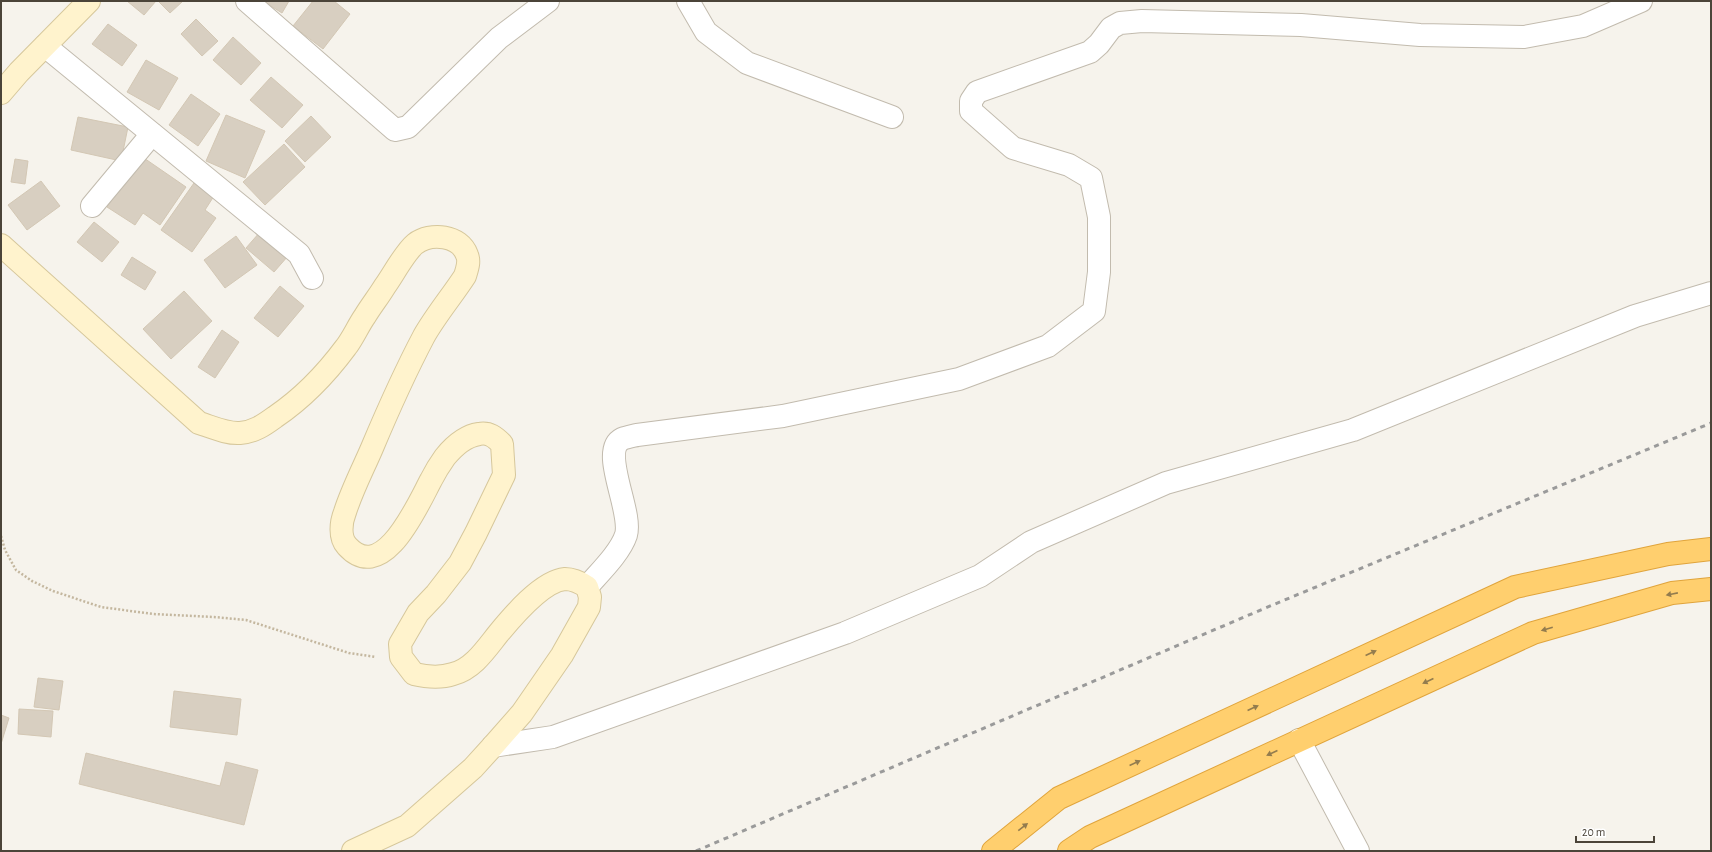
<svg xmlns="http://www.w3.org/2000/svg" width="1712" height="852" viewBox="0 0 1712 852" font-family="'Alegreya Sans',sans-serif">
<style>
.building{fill:#d8cfc1;stroke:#d3c7b4}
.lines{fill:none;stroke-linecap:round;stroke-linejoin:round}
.street-casing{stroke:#c2bbae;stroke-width:24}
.secondary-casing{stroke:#d6c79b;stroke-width:24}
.highway-casing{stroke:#e0a43c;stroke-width:24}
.path{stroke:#c4b79f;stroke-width:2.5;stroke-dasharray:2 2;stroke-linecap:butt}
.street{stroke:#fff;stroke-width:22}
.secondary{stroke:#fff3cd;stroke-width:22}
.highway{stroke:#ffcf6e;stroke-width:22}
.rail{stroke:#9a9a9a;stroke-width:3;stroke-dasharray:5 5;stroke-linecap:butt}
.oneway{fill:#937c4e}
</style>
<rect width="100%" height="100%" fill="#f6f3ec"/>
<g class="building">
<path d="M127,1H156L144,15Z"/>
<path d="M158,1H183L170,13Z"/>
<path d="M263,1H289L282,13Z"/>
<path d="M313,1H334L350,14L323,49L293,26Z"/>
<path d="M196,19L218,41L202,56L181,34Z"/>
<path d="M108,24L137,45L122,66L92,44Z"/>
<path d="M233,37L261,63L241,85L213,60Z"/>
<path d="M146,60L178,78L159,110L127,92Z"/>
<path d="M271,77L303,105L282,128L250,100Z"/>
<path d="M191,94L220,114L198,146L169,125Z"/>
<path d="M226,115L265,131L245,178L206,161Z"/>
<path d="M311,116L331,137L305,162L285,141Z"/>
<path d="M78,117L128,127L121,161L71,150Z"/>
<path d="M284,144L305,167L265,205L243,182Z"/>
<path d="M141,156L186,187L160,225L143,213L135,225L107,207Z"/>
<path d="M15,159L28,161L25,184L11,182Z"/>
<path d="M41,181L60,206L27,230L8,205Z"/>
<path d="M194,183L214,196L205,210L216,218L192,252L161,230Z"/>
<path d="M94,222L119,242L102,262L77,242Z"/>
<path d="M260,232L288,256L274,272L246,248Z"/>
<path d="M236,236L257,265L225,288L204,260Z"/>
<path d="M132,257L156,272L145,290L121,275Z"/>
<path d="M280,286L304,306L278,337L254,318Z"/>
<path d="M184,291L212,321L171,359L143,329Z"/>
<path d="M222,330L239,342L215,378L198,367Z"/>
<path d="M38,678L63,681L59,710L34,707Z"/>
<path d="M174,691L241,699L237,735L170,727Z"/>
<path d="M19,709L53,711L51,737L18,734Z"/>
<path d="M1,715L9,718L1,744Z"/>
<path d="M86,753L220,786L226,762L258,770L244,825L79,784Z"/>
</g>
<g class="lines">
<defs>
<g id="street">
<path d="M247,1L395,130L408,127L499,38L548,1"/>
<path d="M688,1L706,32L747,63L892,117"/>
<path d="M45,46L299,254L312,278"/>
<path d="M92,206L152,134"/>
<path d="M587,587C599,573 620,553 626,535C633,511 599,451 622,439C627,437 633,436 637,435L783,416L959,379L1048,346L1094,311L1099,272V217L1091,178L1069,165L1013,148L971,111V101L977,92L1090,52L1099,44L1111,28L1120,23L1142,21L1301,25L1420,35L1524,37L1583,26L1641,1"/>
<path d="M1299,740L1358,851"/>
<path d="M493,746L553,737L845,633L980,576L1031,542L1166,483L1353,430L1635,316L1711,293"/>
</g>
<g id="secondary">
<path d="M1,93L19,72L89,1"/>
<path d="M1,245L199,423C212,427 227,434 240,433C254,432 264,425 275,417C303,398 326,374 346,347C353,338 358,326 365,316C371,306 379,296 385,286C393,275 405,252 415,244C431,232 460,235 467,255C470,262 467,269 465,276C452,296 436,315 424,336C405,372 388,410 372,448C363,469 352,490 345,512C341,522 339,537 347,546C383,586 418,504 431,480C435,472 440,464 445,457C454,446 465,436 479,434C489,432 495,437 502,444L504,475L476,533L460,563L436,594L418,613L400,644L401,657L414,674C427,677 441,678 453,674C473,669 486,649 498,634C512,617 542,581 565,579C573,579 581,583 587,587L590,597L589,607L562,655L522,713L493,746L473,768L407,826L353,851"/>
</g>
<g id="highway">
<path d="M993,851L1059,798L1515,587L1668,554L1711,549"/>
<path d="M1069,851L1090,837L1533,633L1672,593L1711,589"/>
</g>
</defs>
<use href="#street" class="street-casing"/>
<use href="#secondary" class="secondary-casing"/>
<use href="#highway" class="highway-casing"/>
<path class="path" d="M1,536L5,550L16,570L32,581L53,591L101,607L153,614L214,617L246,620L349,653L376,657"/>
<use href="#street" class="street"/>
<use href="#secondary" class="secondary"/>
<use href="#highway" class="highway"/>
<path class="rail" d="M696,851L1263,609L1711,423"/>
</g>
<defs><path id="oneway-solid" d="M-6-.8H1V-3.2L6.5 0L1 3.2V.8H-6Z"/></defs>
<g class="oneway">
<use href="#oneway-solid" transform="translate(1672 594) rotate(169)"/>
<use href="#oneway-solid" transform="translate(1547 629) rotate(164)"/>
<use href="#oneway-solid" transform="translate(1371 653) rotate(-25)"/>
<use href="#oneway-solid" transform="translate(1428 681) rotate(155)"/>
<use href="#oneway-solid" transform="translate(1253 708) rotate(-25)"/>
<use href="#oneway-solid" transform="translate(1272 753) rotate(155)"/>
<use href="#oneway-solid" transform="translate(1135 763) rotate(-25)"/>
<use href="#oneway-solid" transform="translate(1023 827) rotate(-38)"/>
</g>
<rect width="1712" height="852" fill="none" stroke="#4b4439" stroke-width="4"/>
<path d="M1576 836v6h78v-6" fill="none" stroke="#4b4439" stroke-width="2"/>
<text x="1582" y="836" font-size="12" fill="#4b4439" stroke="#ffffff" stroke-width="3" paint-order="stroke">20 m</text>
</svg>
